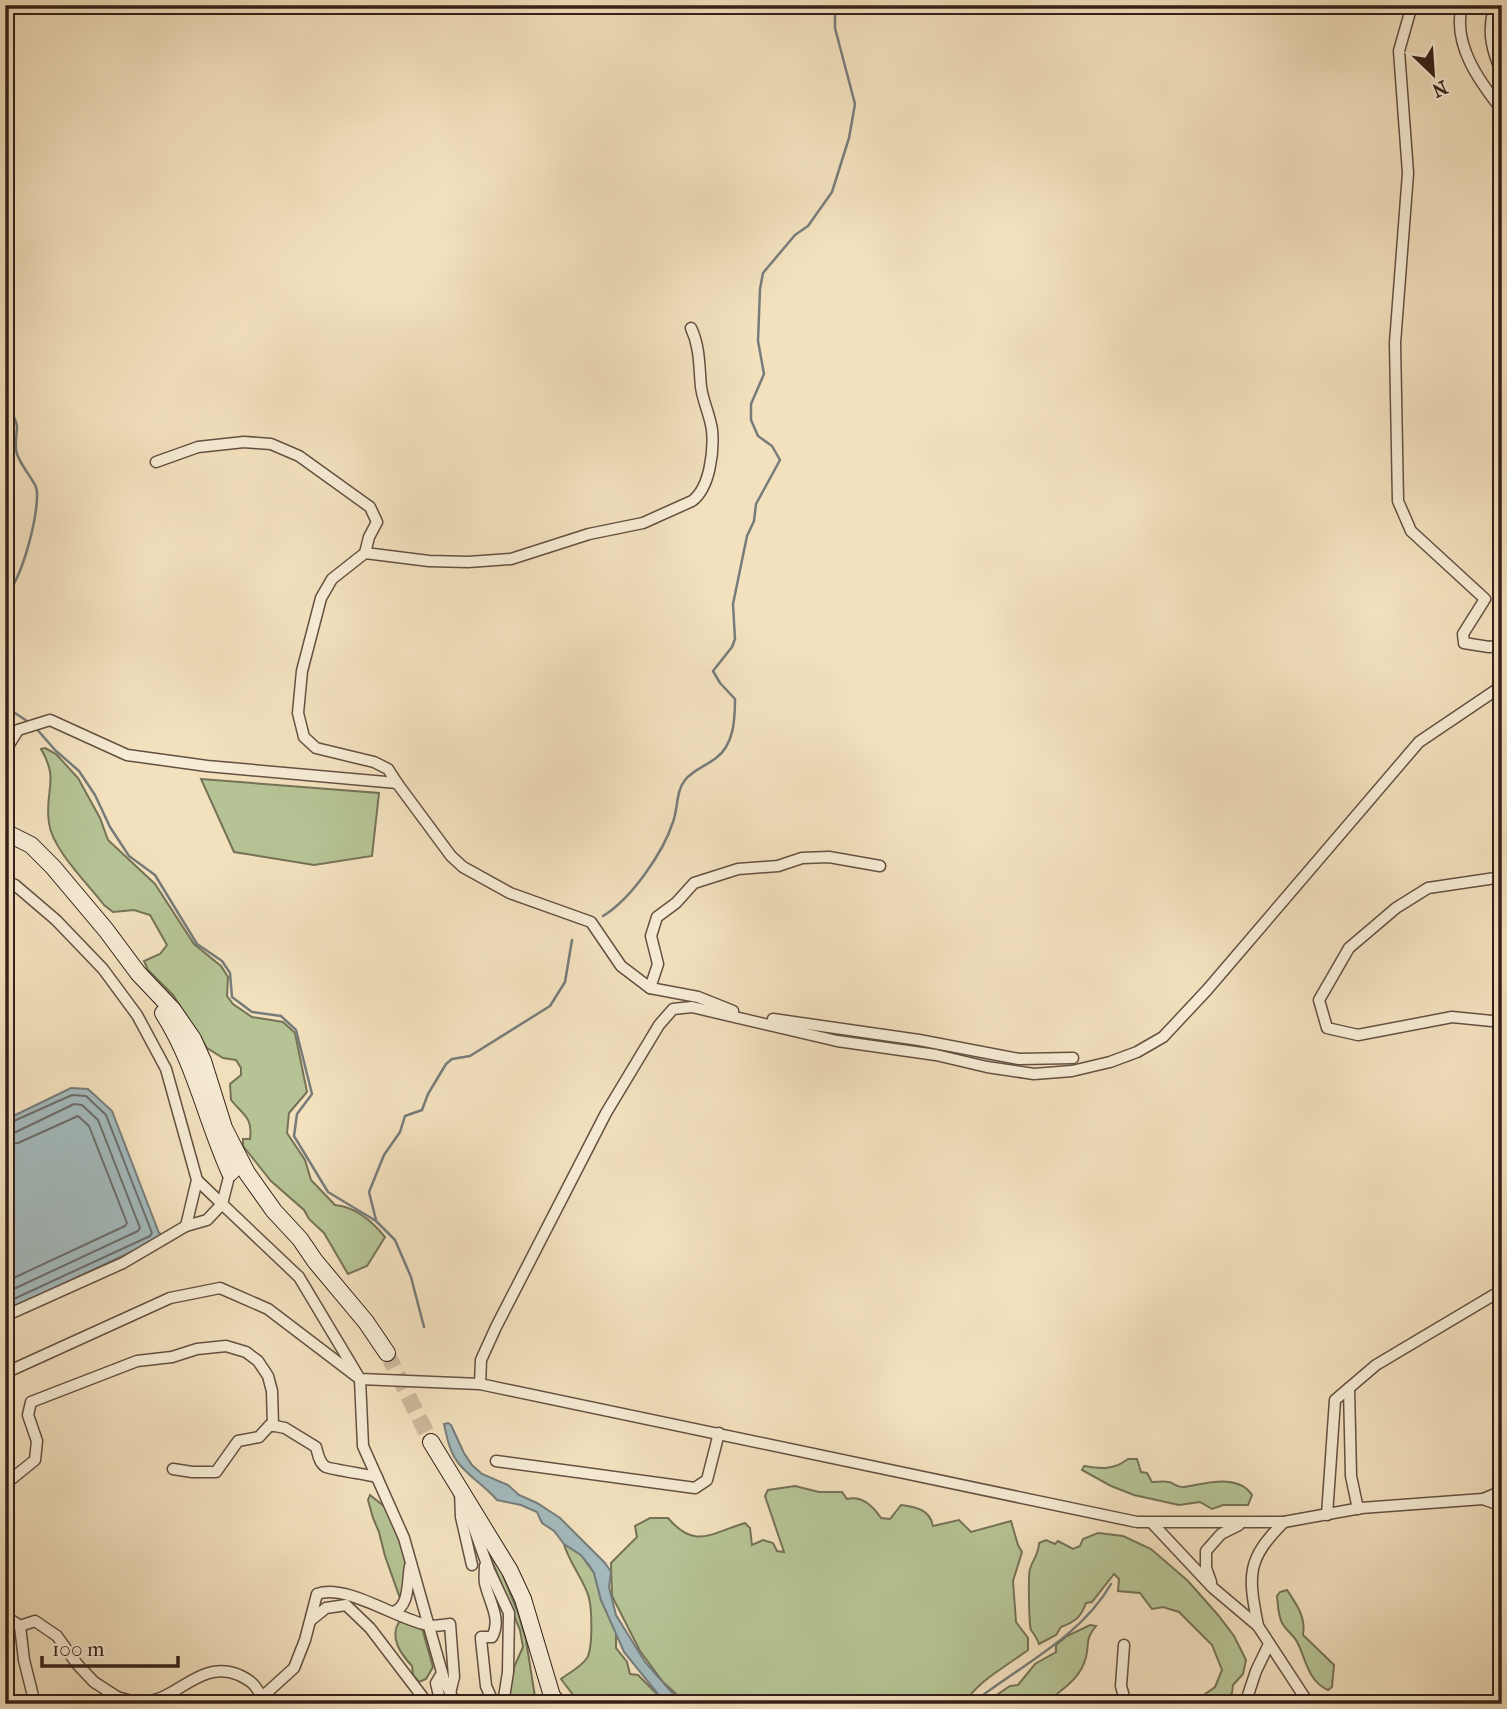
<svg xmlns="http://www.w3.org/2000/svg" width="1507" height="1709" viewBox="0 0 1507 1709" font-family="'IM FELL French Canon',serif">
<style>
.green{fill:#b6c495;stroke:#757257;stroke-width:2}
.water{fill:#a3babd;stroke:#777c7b;stroke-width:2}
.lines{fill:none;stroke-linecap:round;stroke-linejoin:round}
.shore{stroke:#6c6d6b;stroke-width:2}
.stream{stroke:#777c7b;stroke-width:2.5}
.secondary-tunnel{stroke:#cdba9d;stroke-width:16;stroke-dasharray:16 8;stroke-linecap:butt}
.street-casing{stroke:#645042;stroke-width:13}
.secondary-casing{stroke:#342019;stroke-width:18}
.street{stroke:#f7ecd5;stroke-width:10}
.secondary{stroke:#f7ecd5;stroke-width:16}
</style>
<rect width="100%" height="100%" fill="#f3e1be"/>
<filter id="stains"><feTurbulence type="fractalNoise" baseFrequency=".00286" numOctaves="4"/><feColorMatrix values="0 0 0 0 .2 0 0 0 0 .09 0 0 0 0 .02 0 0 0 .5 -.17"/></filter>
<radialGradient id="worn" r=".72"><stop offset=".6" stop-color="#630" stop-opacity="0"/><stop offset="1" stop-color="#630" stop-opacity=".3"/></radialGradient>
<g class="green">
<path d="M45,748L56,754L78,778L100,818L108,840L155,884L194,944L221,966L228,977L227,996L233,1004L252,1017L283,1022L295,1033L307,1092L289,1113L287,1133L305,1160L311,1180L335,1205C356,1207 372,1221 385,1237L367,1266L348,1274L324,1233L309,1219L304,1210L271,1181L243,1146V1139H250C253,1117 243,1115 231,1100L230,1084L241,1075V1068L236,1060L223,1058L207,1048L173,995L148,970L144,961L160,954L167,945L150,915L134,910L113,912L104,905C88,884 52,849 49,823C44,791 60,781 41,749Z"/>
<path d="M201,779L379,793L372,856L314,865L234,852Z"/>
<path d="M1128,1459H1137L1141,1472L1147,1473L1152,1482C1157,1482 1164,1481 1169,1482C1174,1483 1177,1488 1184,1487C1205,1484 1238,1473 1252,1495L1248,1505H1223L1212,1509L1200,1502L1179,1505L1134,1495L1111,1486L1082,1470L1084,1466C1101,1469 1114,1470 1128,1459Z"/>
<path d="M795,1486L819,1492H842L847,1499C862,1495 873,1506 881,1518L890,1519L901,1505C917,1507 930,1510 933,1526L959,1520L971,1532L1011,1521L1018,1545L1022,1552L1013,1581L1016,1622L1028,1638V1650C1007,1666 977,1681 964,1704H687L663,1682L640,1651L612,1596L611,1563L637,1537L635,1526L650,1518H668C695,1550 711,1533 745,1523L750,1528L752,1545L763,1540L773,1543L777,1551L784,1552L765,1496L768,1490Z"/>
<path d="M370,1495L385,1507L392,1516L408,1561L401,1601L385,1556L379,1532L373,1518L368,1500Z"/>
<path d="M1098,1533L1123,1536L1151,1549L1188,1581L1218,1615L1234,1636L1246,1660L1243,1674L1233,1685L1232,1693L1222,1704H1191L1215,1687L1222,1670L1212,1645L1179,1612L1163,1607L1152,1609L1140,1593L1118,1591L1119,1579L1114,1574L1092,1602L1086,1603C1081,1617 1075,1622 1061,1627L1056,1635L1039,1644C1037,1638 1034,1634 1031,1630C1029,1625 1028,1575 1030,1569C1033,1559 1039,1554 1039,1543L1046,1540L1055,1544L1058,1541L1073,1549L1080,1546L1083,1539Z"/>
<path d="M484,1541L502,1573L518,1613L526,1640L535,1697L542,1704H508L514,1667L523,1647L520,1630Z"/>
<path d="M564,1544L581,1555L594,1573L601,1600L616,1632V1648L627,1662L630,1674L638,1675L667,1704H580L561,1679C570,1672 580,1668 587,1658C593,1648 592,1610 589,1598C585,1581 569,1563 564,1544Z"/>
<path d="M1287,1590C1297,1605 1306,1617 1303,1635L1334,1665L1332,1687L1328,1690C1307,1681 1306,1657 1296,1640C1292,1634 1286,1630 1282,1623C1278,1615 1278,1605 1277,1596L1280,1592Z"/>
<path d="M407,1620L422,1628L433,1667L426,1679L419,1682L413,1675L412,1666C401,1654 389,1638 399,1622Z"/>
<path d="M1090,1625L1096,1626C1084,1642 1090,1641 1086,1657C1081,1678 1064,1688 1049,1700L1057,1704H983L1010,1686L1018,1685L1035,1664L1056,1652V1645L1067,1636Z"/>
</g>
<g class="water">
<path d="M71,1088L88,1089L112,1111L159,1233L165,1236L5,1311V1120Z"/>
<path d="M448,1423L451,1425L464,1453L472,1465L482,1474L508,1485L519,1495L537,1503L560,1518L605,1563L611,1572L609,1587L616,1615L645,1662L682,1704H666L624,1652L601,1600L594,1573L589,1565L581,1555L564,1544L554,1531L542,1523L537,1512L521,1505L497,1500C486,1487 471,1478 460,1465C450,1454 447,1438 444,1424Z"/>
</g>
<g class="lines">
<g class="shore">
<path d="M5,1125L72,1095L86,1096L106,1115L152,1233L150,1236L5,1303"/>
<path d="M5,1134L14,1133L74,1104L82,1105L98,1120L140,1228L138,1231L5,1293"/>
<path d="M5,1145L18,1143L78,1116L89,1126L127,1223L125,1226L5,1282"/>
</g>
<g class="stream">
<path d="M5,184V189"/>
<path d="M5,402C9,409 16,418 17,426C17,436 14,445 17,454C21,466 31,476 36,487C42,505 21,585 5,596"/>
<path d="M5,703L12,711L30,723"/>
<path d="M35,727L55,750L79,771L95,795L110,827L129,856L155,875L197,944L222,961L230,973L232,997L252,1012L281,1016L296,1030L312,1094L297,1114L294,1136L328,1192L376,1221L395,1240L411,1277L424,1327"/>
<path d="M603,916C631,899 663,853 673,822C678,809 676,791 685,780C693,770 706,766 716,758C734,745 735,719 735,699L720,683L713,671L732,647L735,639L733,604L747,536L754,521L756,504L780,460L772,446L758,436L751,420V404L764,374L758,341L760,289L763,273L795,235L808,226L832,192L849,138L855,104L835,28V5"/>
<path d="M376,1220L369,1192L384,1155L400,1132L405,1116L422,1110L428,1094L446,1064L452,1059L470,1056L550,1006L565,982L572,940"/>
<path d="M971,1704C1019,1666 1080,1638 1111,1584"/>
</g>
<path class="secondary-tunnel" d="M387,1353L431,1442"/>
<defs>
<g id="street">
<path d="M1412,5L1399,51L1408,173L1395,343L1398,501L1411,531L1485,599L1463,634L1464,643L1489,647L1502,645"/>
<path d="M1462,5C1452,44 1479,81 1502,110"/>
<path d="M1501,5L1494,8C1487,33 1492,50 1502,74"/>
<path d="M156,462L198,447L244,442L271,444L299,456L370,507L377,522L369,537L365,553L332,579L321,598L302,671L298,713L304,737L316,748L374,762L388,769L397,783"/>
<path d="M365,553L429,561L468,562L511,559L589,534L643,523L692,501C710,488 714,451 712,430C710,415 703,402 701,387C699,366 700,347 691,328"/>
<path d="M5,751L18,730L50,720L127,755L207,766L397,783L451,856L463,867L510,893L591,922L621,966L650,988L698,997L733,1011"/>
<path d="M1502,877L1428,888L1396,908L1349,948L1319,1000L1327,1028L1358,1035L1452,1017L1502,1022"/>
<path d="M5,880L15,885L56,920L103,969L137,1015L166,1069L197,1180L186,1226"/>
<path d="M650,988L658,964L651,936L657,917L676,903L694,883L738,869L778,866L802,858L829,857L880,866"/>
<path d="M773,1019L919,1040L1019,1059L1073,1058"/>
<path d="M230,1173L222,1204L299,1277L360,1379L363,1446L404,1538L445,1683L456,1704"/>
<path d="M5,1316L123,1263L186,1226L207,1220L222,1204L197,1180"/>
<path d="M5,1373L170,1298L220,1288L268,1309L360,1379L480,1384L1137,1522H1284L1361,1508L1483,1499L1502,1491"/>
<path d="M480,1384L481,1360L496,1327L606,1113L659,1025L673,1009L692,1007L837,1041L936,1055L987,1067L1034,1074L1072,1071L1110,1062L1137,1052L1163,1037L1207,990L1419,742L1502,686"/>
<path d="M1349,1388L1351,1476L1358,1509"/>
<path d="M496,1461L695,1488L707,1480L719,1433"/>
<path d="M173,1469L192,1472H216L238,1441L259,1437L270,1425L285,1428L316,1447C318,1454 319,1463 326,1467C330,1469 369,1475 377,1477"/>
<path d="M460,1491L461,1517L472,1565"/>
<path d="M1483,1499L1502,1506"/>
<path d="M5,1501L9,1481L35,1460L37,1441L28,1415L31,1402L137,1361L172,1357L197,1349L226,1346L246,1352L258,1361L268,1376L272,1391L273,1426"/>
<path d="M469,1514L489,1570L509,1613L508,1672L503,1704"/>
<path d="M1327,1515L1335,1400L1376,1365L1502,1290"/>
<path d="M1153,1524L1213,1588L1258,1626L1309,1704"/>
<path d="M485,1566C485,1572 484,1578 485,1583C489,1602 502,1619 492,1637H481V1639L486,1686L494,1704"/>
<path d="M1211,1582L1206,1568V1551L1221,1534L1239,1525"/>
<path d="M393,1612C410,1607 407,1582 410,1566"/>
<path d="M5,1616L20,1626L35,1621L57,1636L77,1664L94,1682L125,1702"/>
<path d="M311,1620L326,1608L346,1605L370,1628L428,1704"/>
<path d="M20,1626L24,1660L35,1704"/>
<path d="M1258,1626C1248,1575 1246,1560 1284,1522"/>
<path d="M1124,1645L1121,1686L1126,1704"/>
<path d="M121,1698C128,1700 136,1703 143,1702C179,1700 199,1659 239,1675C252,1681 255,1685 262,1697"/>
<path d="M260,1704L262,1697L294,1668L305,1640L317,1594C346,1583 398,1620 428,1625C434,1627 443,1625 450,1624L454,1677L450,1693"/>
<path d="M441,1704L436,1683L442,1673"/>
<path d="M1245,1704L1256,1671L1269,1644"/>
</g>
<g id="secondary">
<path d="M5,832L31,845L53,867L106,930L138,973L173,1010L193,1039L203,1061L224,1128L247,1173L274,1211L300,1239L315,1261L366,1322L387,1353"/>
<path d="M163,1013C195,1063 206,1120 230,1173L241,1162"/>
<path d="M431,1442L510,1571L523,1599L552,1696L559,1704"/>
</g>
</defs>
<use href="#street" class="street-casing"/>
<use href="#secondary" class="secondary-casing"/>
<use href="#street" class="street"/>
<use href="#secondary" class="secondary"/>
</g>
<rect width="1507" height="1709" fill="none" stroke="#f3e1be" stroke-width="28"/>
<rect x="7" y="7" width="1493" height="1695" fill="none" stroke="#342019" stroke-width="3.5"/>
<rect x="14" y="14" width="1479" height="1681" fill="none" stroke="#342019" stroke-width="2"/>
<g transform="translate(1433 74) rotate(155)" stroke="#f7ecd5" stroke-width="5" paint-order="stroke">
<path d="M0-5L12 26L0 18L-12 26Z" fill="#342019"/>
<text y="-10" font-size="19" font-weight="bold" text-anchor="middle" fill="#342019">N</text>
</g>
<path d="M42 1656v10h136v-10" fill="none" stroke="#342019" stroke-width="3.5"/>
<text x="52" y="1656" font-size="21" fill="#342019" stroke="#f7ecd5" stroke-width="5" paint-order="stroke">100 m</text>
<rect width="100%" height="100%" filter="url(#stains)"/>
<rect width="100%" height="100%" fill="url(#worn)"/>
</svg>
